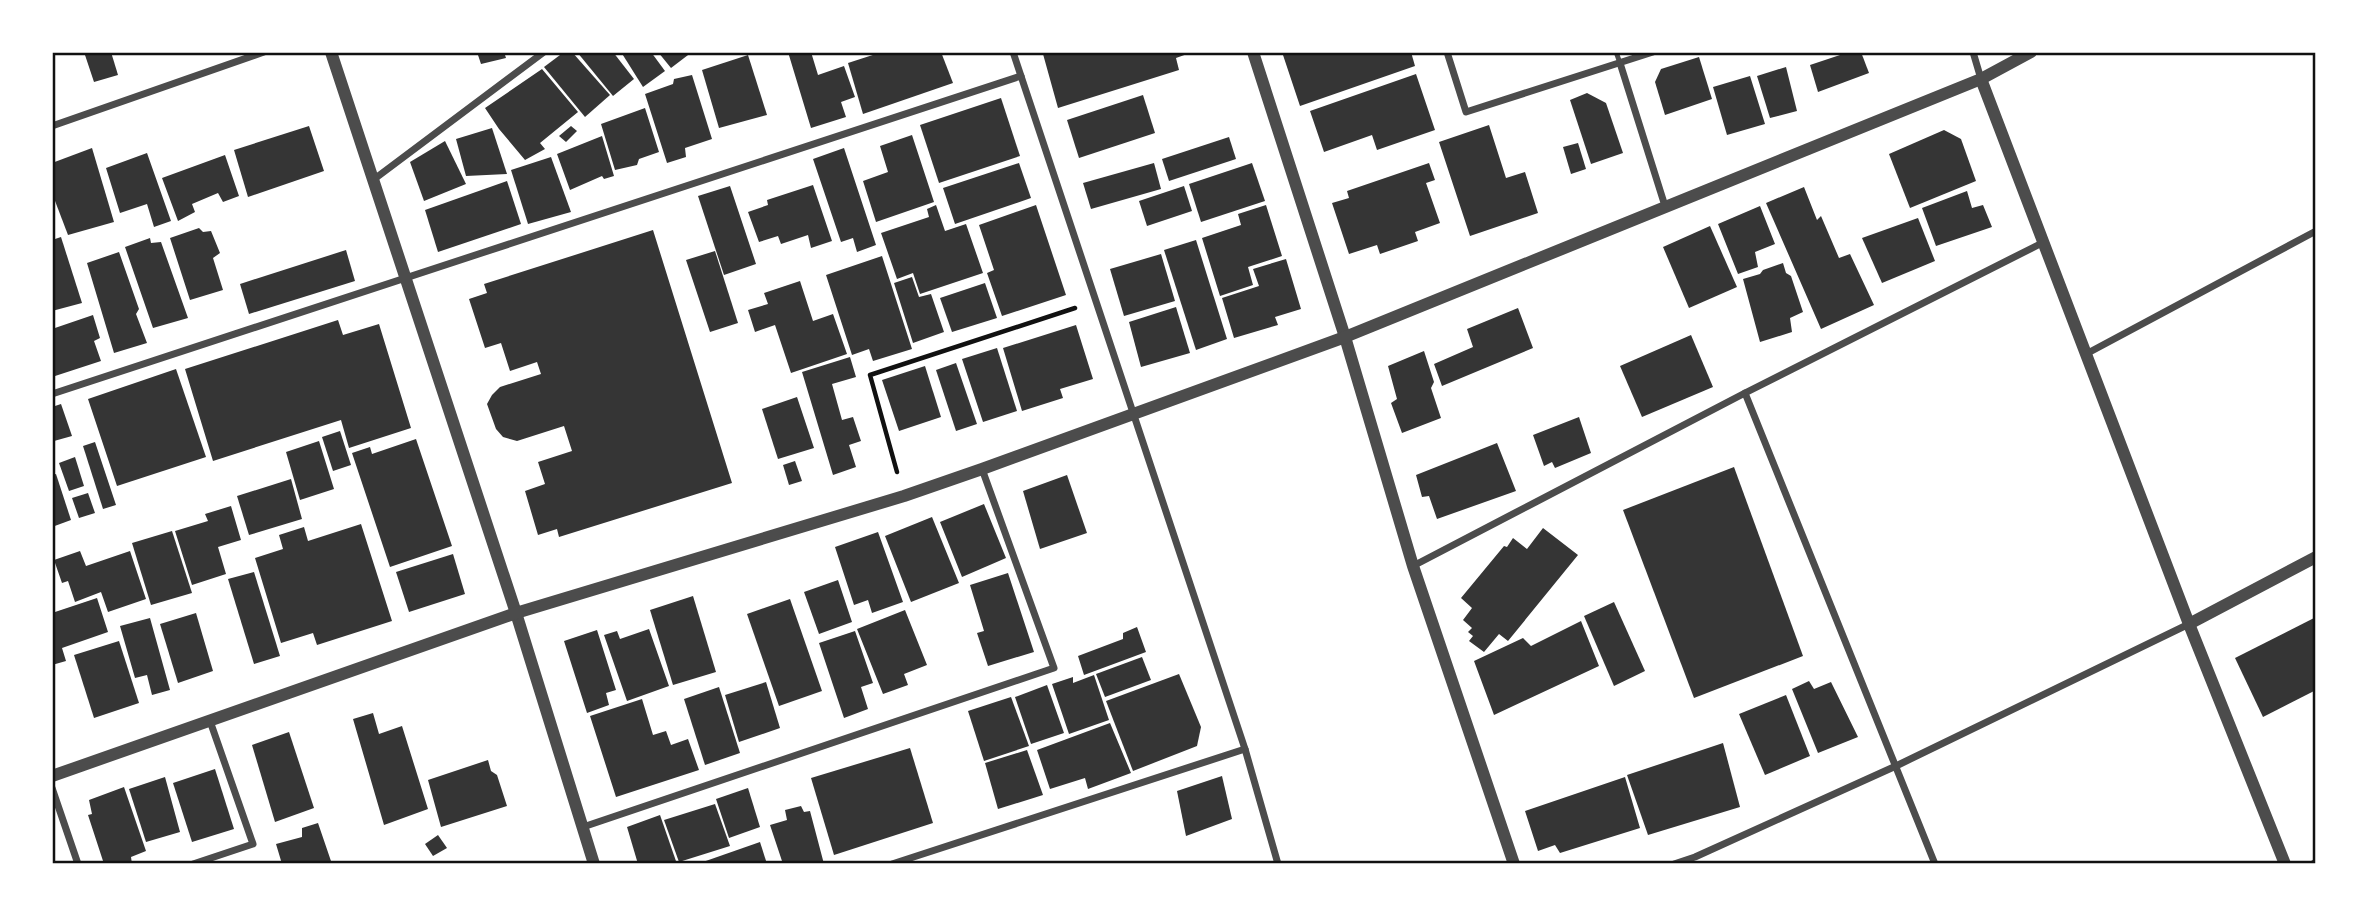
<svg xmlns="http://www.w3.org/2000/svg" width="2368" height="916" viewBox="0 0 2368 916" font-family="Jost,sans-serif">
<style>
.building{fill:#353535}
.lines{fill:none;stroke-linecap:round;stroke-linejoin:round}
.path{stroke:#111;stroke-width:4.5}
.service{stroke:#4c4c4c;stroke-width:5}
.minor{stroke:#4c4c4c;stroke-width:7}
.tertiary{stroke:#4c4c4c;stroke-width:12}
.neatline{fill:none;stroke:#111;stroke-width:2.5}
</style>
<rect width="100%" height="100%" fill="#fff"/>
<g class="building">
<path d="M84,52H111L118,75L94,82Z"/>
<path d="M477,52H504L506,58L481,64Z"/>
<path d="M564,52H572L610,95L585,117L544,67Z"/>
<path d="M577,52H613L634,79L613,96Z"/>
<path d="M621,52H651L665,71L643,87Z"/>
<path d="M658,52H692L671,68Z"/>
<path d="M788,52H811L818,75L844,66L855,97L841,102L846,117L811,128Z"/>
<path d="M882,52H941L953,83L863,114L848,63Z"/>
<path d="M1049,52H1190V53L1176,58L1179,70L1058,108L1043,54Z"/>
<path d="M1289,52H1411L1415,66L1300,106L1283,55Z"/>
<path d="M1849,52H1861L1869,73L1818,92L1810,65Z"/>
<path d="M748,55L767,115L719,128L702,70Z"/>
<path d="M1699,57L1712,99L1665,115L1655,82L1661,69Z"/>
<path d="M1786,67L1797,111L1770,118L1757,76Z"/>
<path d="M542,69L578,112L540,143L545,149L525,160L499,129L485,108Z"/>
<path d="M1416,74L1435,130L1377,150L1372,135L1324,152L1310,111Z"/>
<path d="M692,75L712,139L685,148L686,157L667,163L645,94L673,84L674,79Z"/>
<path d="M1750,76L1765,124L1727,135L1713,87Z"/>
<path d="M1587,93L1606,103L1623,153L1591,164L1570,100Z"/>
<path d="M1143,95L1155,133L1079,158L1067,120Z"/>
<path d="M1001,98L1020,156L939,183L920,125Z"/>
<path d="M645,108L659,152L639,159L637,165L615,170L601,124Z"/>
<path d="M1489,125L1506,178L1525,172L1538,213L1470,236L1439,142Z"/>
<path d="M309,126L324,171L248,197L234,150Z"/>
<path d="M571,126L577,131L566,142L559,136Z"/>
<path d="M492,128L507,174L466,176L456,139Z"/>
<path d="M1944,130L1961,139L1976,181L1910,208L1889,154Z"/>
<path d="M912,135L934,202L876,222L863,181L888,172L880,146Z"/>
<path d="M602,136L614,176L604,179L602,176L570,190L557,154Z"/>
<path d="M1229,137L1236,159L1169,181L1162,159Z"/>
<path d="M445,141L466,184L424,201L410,162Z"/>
<path d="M1578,143L1586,169L1571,174L1563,147Z"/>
<path d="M92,148L114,222L68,235L52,193V163Z"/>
<path d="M844,148L876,245L857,252L853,238L841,242L813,159Z"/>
<path d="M147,153L171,221L154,227L147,204L120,213L106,168Z"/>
<path d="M225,155L239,196L223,202L218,193L192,204L195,212L178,221L162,178Z"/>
<path d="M551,157L571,212L528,224L511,170Z"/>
<path d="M1019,163L1031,198L955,224L943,188Z"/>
<path d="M1154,163L1161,189L1091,209L1083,183Z"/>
<path d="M1252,163L1265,201L1201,222L1189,184Z"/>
<path d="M1429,163L1435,180L1426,183L1440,223L1415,232L1418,241L1380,254L1377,245L1349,254L1332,203L1349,198L1347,191Z"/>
<path d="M507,181L521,224L438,252L425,210Z"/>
<path d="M813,185L832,241L811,248L808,235L781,244L778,236L759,242L748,212L768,205L767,200Z"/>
<path d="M730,186L756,264L724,275L698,196Z"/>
<path d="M1184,186L1192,211L1147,226L1139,201Z"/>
<path d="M1804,187L1817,220L1821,216L1839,258L1850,254L1874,305L1821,329L1766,203Z"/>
<path d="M1967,191L1972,208L1983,205L1992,227L1936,246L1922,208Z"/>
<path d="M936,205L945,231L966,224L983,273L920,294L913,273L897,279L881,233L929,217L927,209Z"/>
<path d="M1036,205L1066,295L1002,316L987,273L994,270L979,225Z"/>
<path d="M1266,205L1282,256L1248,267L1253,285L1220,296L1202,238L1241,225L1238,214Z"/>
<path d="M1760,206L1775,244L1755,252L1758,267L1738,274L1718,224Z"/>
<path d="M1918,218L1935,261L1882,283L1862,238Z"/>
<path d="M1710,226L1737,287L1689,308L1663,247Z"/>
<path d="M199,228L203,232L211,231L220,253L213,258L223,290L190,300L170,238Z"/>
<path d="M653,230L732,483L559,537L557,529L538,535L525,491L545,484L538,462L572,451L564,426L517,441L503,437L496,429L487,404L492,395L500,387L541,374L537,362L510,371L501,343L485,348L469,299L487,293L484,284Z"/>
<path d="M61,237L82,303L52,311V240Z"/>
<path d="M150,238L151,243L161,242L188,318L153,328L125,247Z"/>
<path d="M1196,240L1227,339L1196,350L1164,250Z"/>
<path d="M346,250L355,281L249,314L240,284Z"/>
<path d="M715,251L738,323L710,332L686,260Z"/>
<path d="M119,252L139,309L136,314L147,343L114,353L87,263Z"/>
<path d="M1161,254L1175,301L1124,316L1110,269Z"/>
<path d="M882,256L912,349L873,361L869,349L852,355L826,275Z"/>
<path d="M1286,259L1301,309L1275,317L1278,325L1234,338L1222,298L1259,286L1253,269Z"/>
<path d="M1783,263L1786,273L1791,276L1803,312L1790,318L1792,332L1760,342L1743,279L1760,274L1763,270Z"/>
<path d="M912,277L919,297L931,294L944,332L913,343L894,283Z"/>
<path d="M800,281L813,321L833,314L847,354L791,373L775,325L755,332L748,310L768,304L764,293Z"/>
<path d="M985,283L997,318L952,332L940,298Z"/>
<path d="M1176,307L1190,353L1141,367L1129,322Z"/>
<path d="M1518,308L1533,348L1442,386L1434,364L1473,347L1467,329Z"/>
<path d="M93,315L100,338L94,341L101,361L52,377V329Z"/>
<path d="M338,320L343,335L379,324L411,428L349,448L341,420L213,461L185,369Z"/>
<path d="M1076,325L1093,379L1060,389L1063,398L1022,411L1003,348Z"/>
<path d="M1691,335L1713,387L1642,417L1620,366Z"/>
<path d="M997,348L1017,411L983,422L962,359Z"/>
<path d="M1424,351L1434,382L1431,388L1441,418L1402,433L1391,403L1397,399L1388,366Z"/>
<path d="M850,357L856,377L832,384L842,420L853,417L861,441L849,445L856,467L833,475L802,372Z"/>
<path d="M956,363L977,424L956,431L936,370Z"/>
<path d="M925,366L941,417L899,431L882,380Z"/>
<path d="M176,369L206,457L117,486L88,399Z"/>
<path d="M797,397L814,448L778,459L762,409Z"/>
<path d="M61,404L72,436L54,441L52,407Z"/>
<path d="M1579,417L1591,453L1555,468L1552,462L1544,466L1533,435Z"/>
<path d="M340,431L351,465L333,471L322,437Z"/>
<path d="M416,439L452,546L390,567L352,453L370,447L372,454Z"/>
<path d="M319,441L334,489L300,500L286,452Z"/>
<path d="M95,442L116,505L103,509L83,446Z"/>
<path d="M1497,443L1516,491L1437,519L1429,496L1422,497L1416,475Z"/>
<path d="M75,457L84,486L69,491L59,463Z"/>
<path d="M795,461L802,481L789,485L783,465Z"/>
<path d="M1734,467L1803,656L1694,698L1623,510Z"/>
<path d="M56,474L71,520L52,527V475Z"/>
<path d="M1067,475L1087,533L1040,549L1023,491Z"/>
<path d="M291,479L302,519L249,535L237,496Z"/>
<path d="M88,493L95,513L79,518L72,498Z"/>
<path d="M984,504L1006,558L962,577L940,522Z"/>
<path d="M231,506L241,540L218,547L226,574L192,585L175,531L208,521L205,514Z"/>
<path d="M932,517L959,583L911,602L885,536Z"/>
<path d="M361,524L392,621L317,645L313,633L281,643L255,558L283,549L279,535L304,527L308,541Z"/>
<path d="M1543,528L1578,555L1508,641L1499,634L1484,652L1469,641L1473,636L1468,632L1472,628L1463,620L1472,608L1461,598L1504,546L1507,547L1513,538L1527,549Z"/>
<path d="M172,531L192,593L151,605L132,543Z"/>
<path d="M878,532L903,602L872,613L868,600L854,605L835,547Z"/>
<path d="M80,551L86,566L130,551L146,599L108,612L101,592L75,602L68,581L62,583L54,560Z"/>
<path d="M453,554L465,594L409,612L396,572Z"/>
<path d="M254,572L280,656L254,664L228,579Z"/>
<path d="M1008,573L1034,652L988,666L977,633L984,631L970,585Z"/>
<path d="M838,580L852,622L819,634L804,592Z"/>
<path d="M693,596L716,672L673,685L650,610Z"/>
<path d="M97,598L108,632L62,648L66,661L52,665V613Z"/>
<path d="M790,599L822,691L779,706L747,614Z"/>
<path d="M1614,602L1645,671L1614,686L1584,616Z"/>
<path d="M905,610L927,665L904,674L908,685L883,694L857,629Z"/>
<path d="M196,613L213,671L178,683L160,624Z"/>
<path d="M2316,617V690L2263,717L2235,658Z"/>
<path d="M150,618L170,690L152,695L147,675L135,678L120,626Z"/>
<path d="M1581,621L1599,666L1494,715L1474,661L1523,638L1531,646Z"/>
<path d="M1137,627L1146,652L1084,675L1078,656L1123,639V633Z"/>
<path d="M649,629L669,686L627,701L604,635L617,631L620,639Z"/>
<path d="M597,630L616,690L606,693L609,705L587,713L564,641Z"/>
<path d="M855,631L873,683L861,687L868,709L844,718L819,643Z"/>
<path d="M119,641L139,703L94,718L74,655Z"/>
<path d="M1142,657L1151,680L1105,697L1096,674Z"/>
<path d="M1179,674L1201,727L1197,746L1133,771L1106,701Z"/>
<path d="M1094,675L1109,720L1069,734L1052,684L1073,677V683Z"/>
<path d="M1809,681L1814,689L1831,682L1858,737L1818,753L1792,689Z"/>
<path d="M766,682L780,728L739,742L725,695Z"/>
<path d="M1047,685L1064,733L1031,744L1015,697Z"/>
<path d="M719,687L740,753L705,765L684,699Z"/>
<path d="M1786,695L1810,756L1765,775L1739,714Z"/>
<path d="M1011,697L1029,746L984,761L968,711Z"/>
<path d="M642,699L653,735L666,731L671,745L688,739L699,770L616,797L590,716Z"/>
<path d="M373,713L379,734L402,726L428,809L384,825L353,719Z"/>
<path d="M1110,723L1131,773L1088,789L1085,778L1050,789L1037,750Z"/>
<path d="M289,732L314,808L275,822L252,745Z"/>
<path d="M1723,743L1740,807L1648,835L1627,775Z"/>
<path d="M910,748L933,823L834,855L811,778Z"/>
<path d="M1027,750L1043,795L998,809L985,763Z"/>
<path d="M488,760L491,771L497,775L507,806L441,827L428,780Z"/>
<path d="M215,769L234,829L192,842L173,783Z"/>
<path d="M1222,776L1232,819L1186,836L1177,791Z"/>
<path d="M165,777L180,832L146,842L129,789Z"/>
<path d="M1625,777L1640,828L1560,853L1555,845L1538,851L1525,811Z"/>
<path d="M124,787L146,851L131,857L132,864H104L88,815L92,814L89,800Z"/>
<path d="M748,788L760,827L729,838L716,799Z"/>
<path d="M715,804L730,846L679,862L664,820Z"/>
<path d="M801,806L804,812L810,811L824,864H783L770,825L787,820L785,810Z"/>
<path d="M660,815L677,864H638L627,827Z"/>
<path d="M318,823L332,864H282L276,844L302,837V828Z"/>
<path d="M438,835L447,848L433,856L425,844Z"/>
<path d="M760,842L767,864H700V863Z"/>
</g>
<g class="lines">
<path class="path" d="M897,472L870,375L1075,308"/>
<path class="service" d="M1616,52L1620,63"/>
<g class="minor">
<path d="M1013,52L1245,749L1278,864"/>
<path d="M1447,52L1466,112L1653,52"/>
<path d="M1973,52L1981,79"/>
<path d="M1620,63L1665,206"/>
<path d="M52,126L264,52"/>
<path d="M373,180L544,52"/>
<path d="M2086,354L2316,231"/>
<path d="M1745,393L1935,864"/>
<path d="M52,394L1021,76"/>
<path d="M1413,566L1745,393L2044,242"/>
<path d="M52,788L78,864"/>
<path d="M583,827L1054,668L982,469"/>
<path d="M193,864L253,844L210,721"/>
<path d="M892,864L1245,749"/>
<path d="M1674,864L1695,857L1896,766L2189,624"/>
<path d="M2313,864L2316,862"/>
</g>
<g class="tertiary">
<path d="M331,52L516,613L594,864"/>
<path d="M1253,52L1345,337L1413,566L1514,864"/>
<path d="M1981,79L2189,624L2285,864"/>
<path d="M2189,624L2316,557"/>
<path d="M52,776L516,613L904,496L982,469L1345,337L1981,79L2031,52"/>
</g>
</g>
<rect width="2368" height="916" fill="none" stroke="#ffffff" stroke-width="108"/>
<rect x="54" y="54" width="2260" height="808" class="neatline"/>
</svg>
